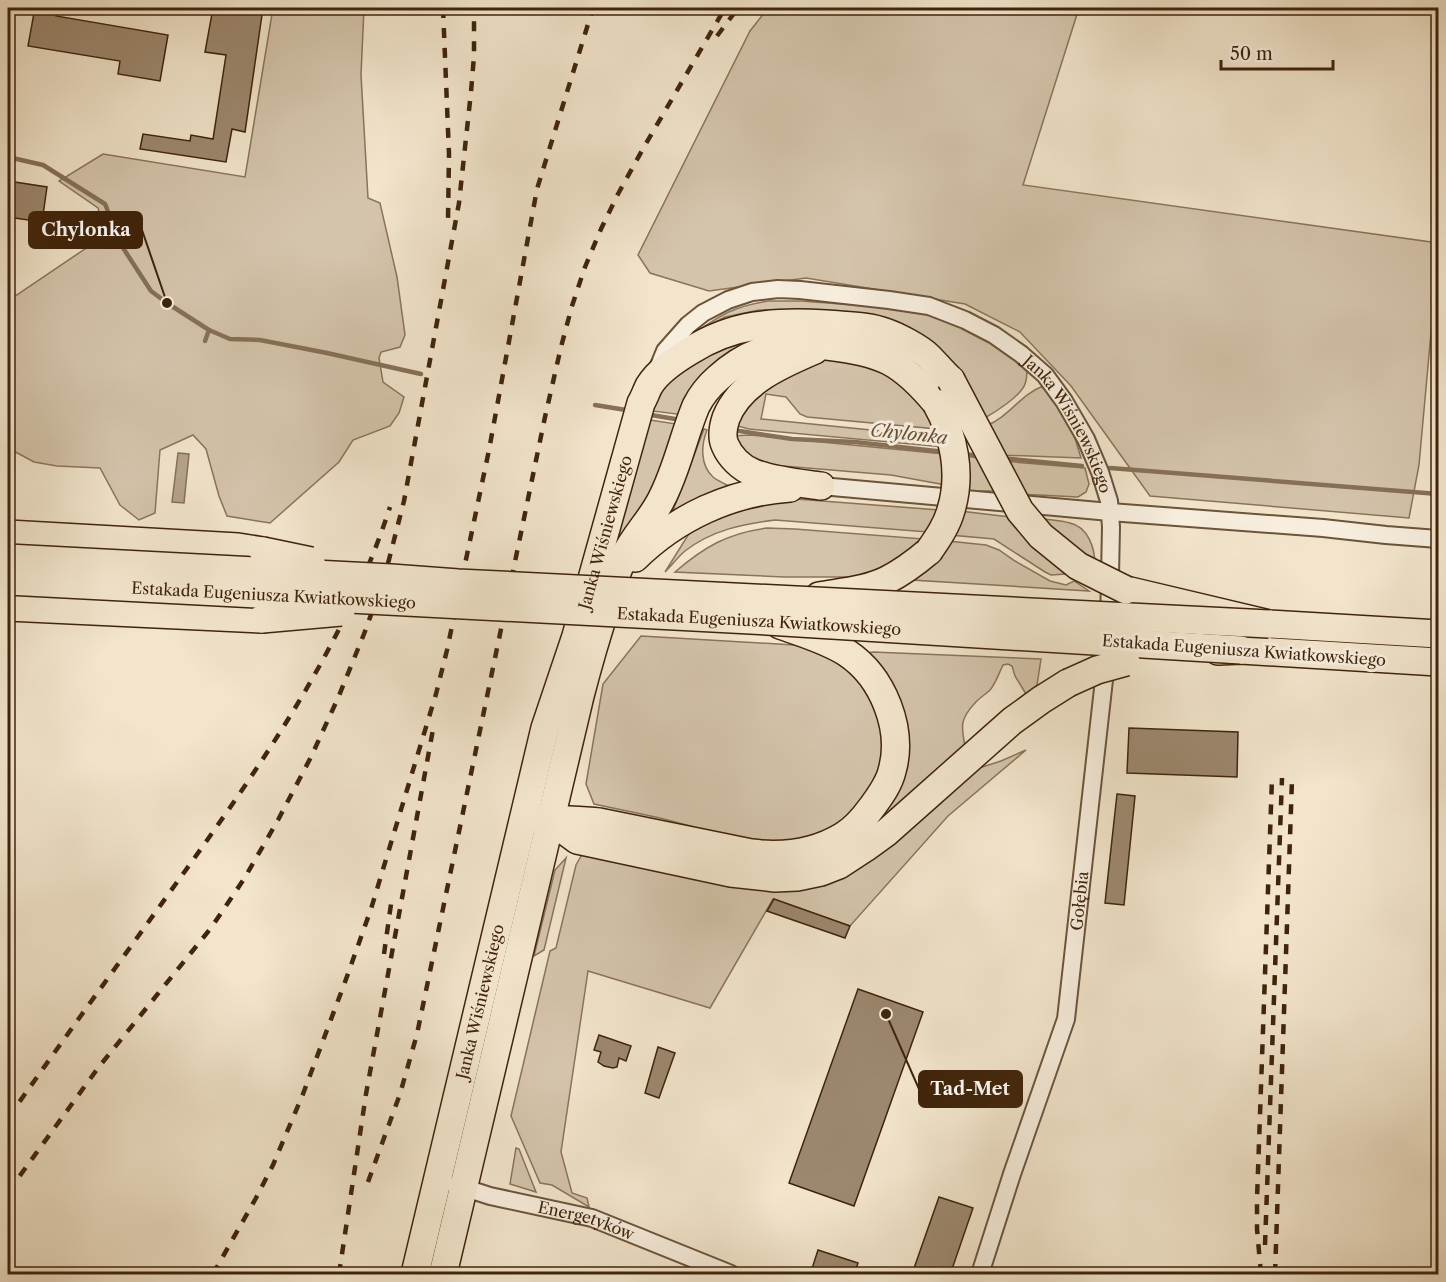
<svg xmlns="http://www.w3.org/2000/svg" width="1446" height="1282" viewBox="0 0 1446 1282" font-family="'Libre Caslon Text',serif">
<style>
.green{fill:#d4c4ab;stroke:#8a745a;stroke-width:1.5}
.water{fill:#b5a38a;stroke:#867057;stroke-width:1.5}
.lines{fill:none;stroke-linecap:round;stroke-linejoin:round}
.stream{stroke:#867057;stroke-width:4.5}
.building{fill:#9c886f;stroke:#3f240a;stroke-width:1.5}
.minor-casing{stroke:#6c543a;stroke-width:20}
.trunk-casing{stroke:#3f240a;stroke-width:30}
.minor{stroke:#f7eede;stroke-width:16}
.trunk{stroke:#f2e5cc;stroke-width:27}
.rail{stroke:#3f240a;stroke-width:4.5;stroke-dasharray:10 10;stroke-linecap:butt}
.trunk-bridge-casing{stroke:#3f240a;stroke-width:30;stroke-linecap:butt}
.trunk-bridge{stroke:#f2e5cc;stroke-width:27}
.labels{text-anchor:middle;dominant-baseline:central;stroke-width:6;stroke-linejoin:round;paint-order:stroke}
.street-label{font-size:16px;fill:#3f240a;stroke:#f7eede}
.water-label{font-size:18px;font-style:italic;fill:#685037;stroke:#f7eede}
.leader{fill:none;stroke:#3f240a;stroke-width:2}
.callout-dot{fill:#3f240a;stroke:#f7eede;stroke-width:2}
.callout{fill:#3f240a;stroke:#3f240a;stroke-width:2}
.callout-label{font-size:18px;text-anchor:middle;font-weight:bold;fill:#fff}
</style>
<rect width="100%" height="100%" fill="#f2e5cc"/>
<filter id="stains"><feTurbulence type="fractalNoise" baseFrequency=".00333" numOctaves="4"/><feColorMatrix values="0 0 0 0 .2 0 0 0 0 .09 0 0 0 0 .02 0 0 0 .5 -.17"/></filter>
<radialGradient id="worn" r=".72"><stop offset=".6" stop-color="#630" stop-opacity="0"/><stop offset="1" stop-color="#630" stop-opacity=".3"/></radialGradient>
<g class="green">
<path d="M273,8H364L361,75L368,198L380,203L397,277L405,335L400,347L381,352L379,358L383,382L404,397L399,413L390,426L353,440L339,462L270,523L227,516L219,496L206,449L193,435L160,450L155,513L139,520L120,505L100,468L57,466L34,462L8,448V301L107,234L103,227L98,208L59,181L103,154L245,177Z"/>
<path d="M768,8H1079L1023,185L1438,243V256L1419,465L1409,518L1150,496L1071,386L1020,332L965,304L806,278L709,291L650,273L638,255L750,31Z"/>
<path d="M768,301H801L882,307L924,313L974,329L1027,369C1027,373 1027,379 1025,384C1021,396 994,413 983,419L814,313L777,310H759L725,317L695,333C722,314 735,306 768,301Z"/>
<path d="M784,330C825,332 868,332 904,353C916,360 926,371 936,381C943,388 955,400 955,411L951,409C940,392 928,375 912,364C868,333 788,327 741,350C715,363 696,390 685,415L652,411C657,401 661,391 668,382C683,363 714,343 737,336C752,332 768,331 784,330Z"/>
<path d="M841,359L883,371L916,396L938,429L807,417L800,414L786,397L766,394L761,419L940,437L943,447L749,429L734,425L748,396L815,360Z"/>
<path d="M1043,386L1046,389L1066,418L1075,438L1081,458L999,455L986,426C1010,416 1020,395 1043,386Z"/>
<path d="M650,420L683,425L661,492L606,569Z"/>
<path d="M704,429L707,430C701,445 700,465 713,477C718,481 725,484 731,487L672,513Z"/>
<path d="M750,435L944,454L946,485L891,475L759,464L746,460L732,436Z"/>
<path d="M965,456L978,458L995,491H965Z"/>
<path d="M1002,461L1085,468L1089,484L1086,492L1078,497L1019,494Z"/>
<path d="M796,499L939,510L928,532L775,520C743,524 712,530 685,551C678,557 672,565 665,572L695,524L718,513Z"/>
<path d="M960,511L1010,517L1030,541L1065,574L1051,575L1045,572L994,539L950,535Z"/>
<path d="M1037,518C1048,520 1060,520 1070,523C1088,527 1095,548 1095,565Z"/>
<path d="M767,528L795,529L924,539L878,574L848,577H784L675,572C704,547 728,533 767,528Z"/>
<path d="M948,541L986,545L999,550L1015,561L1050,581L1066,585L1074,581L1089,591L912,580Z"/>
<path d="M641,636L794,645L816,650L844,663L875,700L885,748L877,776L862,802L839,824L815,836L788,843L761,842L709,831L660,818L594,804L586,784L603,684Z"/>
<path d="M873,652L1041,659L1037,685L1026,694L1015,676L1012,666L1008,664L1003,665C999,673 996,683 990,690C985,695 979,698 975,703C960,719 961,726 965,746L880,824L878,821L902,707L886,672L878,662L868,653Z"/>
<path d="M1026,750L948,816L850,926L773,899L710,1008L588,971L561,1152L572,1193L587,1198L589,1207L552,1185L540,1183L511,1116L550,951L556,948L576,865L581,856L586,854L773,890L979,768L1001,761Z"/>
<path d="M566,858L544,950L534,956L555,870Z"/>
<path d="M516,1148L519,1149L536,1192L510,1184Z"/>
</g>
<path class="water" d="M178,453L189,454L184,503L172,502Z"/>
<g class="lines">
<g class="stream">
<path d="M8,157L43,165L105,204C110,214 110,224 114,234L151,291L167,303L209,330L230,339L260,340L327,353L421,374"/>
<path d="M205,341L209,330"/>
<path d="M595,405L626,410"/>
<path d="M651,415L681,420"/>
<path d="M733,430L792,439L855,442L945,452"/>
<path d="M963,454L981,456"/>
<path d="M1001,458L1082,466"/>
<path d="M1110,468L1438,494"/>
</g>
</g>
<g class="building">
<path d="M42,8H57L56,16L168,35L160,81L118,74L120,61L28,46L34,13L41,14Z"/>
<path d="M213,8H263L245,132L232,129L226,162L140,149L143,134L190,141L191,135L213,139L226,55L205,52Z"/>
<path d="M8,181L47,187L42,222L8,217Z"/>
<path d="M1129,728L1238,732L1237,777L1127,773Z"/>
<path d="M1117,794L1135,796L1124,905L1105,903Z"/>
<path d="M774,899L850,926L845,938L767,911Z"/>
<path d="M858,989L923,1012L854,1206L789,1183Z"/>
<path d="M599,1035L631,1046L626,1061L619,1058L617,1067L613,1068L604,1066L598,1062L601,1052L594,1050Z"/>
<path d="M658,1047L675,1053L659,1098L645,1093Z"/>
<path d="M939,1197L973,1208L950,1275H924L913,1271Z"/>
<path d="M818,1250L858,1263L854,1275H810Z"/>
</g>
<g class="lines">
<defs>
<g id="minor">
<path id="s1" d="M658,368L665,351L688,325L703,313L728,300L752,292L778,289L800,290L889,300L929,306L965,320L994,335L1021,354L1045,375L1064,401L1086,439L1100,472L1109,501L1111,527L1109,624"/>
<path d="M821,486L1110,512L1323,528L1386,535L1438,539"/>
<path id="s2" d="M456,1185L490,1196L592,1218L731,1274"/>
<path id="s3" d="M980,1274L1012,1174L1066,1019L1106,662"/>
</g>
<g id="trunk">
<path d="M815,350C782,364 740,382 726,418C723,427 721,436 725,445C730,457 741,468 754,473C775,481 799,483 821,486"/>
<path d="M8,534L238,547L263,551"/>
<path d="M635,558C677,517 731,492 790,488"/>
<path d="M1126,590L1269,624L1438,634"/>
<path d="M819,596C841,592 867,590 887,580C903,572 916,562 929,551"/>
<path d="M8,607L262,619"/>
<path d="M1218,651L1241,650L1438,662"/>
<path d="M533,817C555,821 577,819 599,822L751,853C783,857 815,853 843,836C855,829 864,818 872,807C880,796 889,784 892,771C904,729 883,677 847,653C827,640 802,633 780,625"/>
<path d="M550,820L577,840L731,873L775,878L797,877L821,872L839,865L865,848L887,832L1012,721L1041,700L1068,683"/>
<path id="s4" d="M415,1274L545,728L576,636L641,403C644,398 646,392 649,386C658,371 675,360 690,351C733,323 777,321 826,324C846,326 867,325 885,332C897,336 920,348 929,357C936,364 943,373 951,380"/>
<path d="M443,1274L580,696C588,665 597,634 607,604C612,588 616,571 624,557C634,536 651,520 661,500C677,470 683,437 696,406C701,396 710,385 718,378C743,355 775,342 809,343C815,343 822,345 827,346C881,352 901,361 936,403"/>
</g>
</defs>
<use href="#minor" class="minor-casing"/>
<use href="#trunk" class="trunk-casing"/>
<use href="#minor" class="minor"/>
<use href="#trunk" class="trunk"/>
<g class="rail">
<path d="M443,8L449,154L448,220"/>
<path d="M717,36L738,8"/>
<path d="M384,954L391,904"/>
<path d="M8,1118C63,1040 119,963 175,885C260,767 345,646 390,507"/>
<path d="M368,1182L400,1094L417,1034L545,417L561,347L572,306L585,267L601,229L618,194L644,147L725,8"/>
<path d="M8,1192L98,1068L211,928L244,879L278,820L311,757L338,698L364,634L384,579L404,501L459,203L471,92L474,56V8"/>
<path d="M1265,1245L1282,778"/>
<path d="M213,1274L256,1198L273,1165L303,1094L345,982L371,909L436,694L447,650L489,450L537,189L593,8"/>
<path d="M339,1274L366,1094L434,724"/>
<path d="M1261,1274L1257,1229V1199L1272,778"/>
<path d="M1275,1274L1292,779"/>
</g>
<defs>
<g id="trunk-bridge">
<path d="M951,380L1020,511L1041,536L1078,566L1126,590"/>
<path d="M263,551L311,561"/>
<path d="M929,551C938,538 947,525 951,510C962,474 954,435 936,403"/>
<path d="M8,558L391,578L458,583L1269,624"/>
<path id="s5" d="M8,581L767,621L1241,650"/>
<path d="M262,619L341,612"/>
<path d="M1068,683L1097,670L1126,662"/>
</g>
</defs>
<use href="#trunk-bridge" class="trunk-bridge-casing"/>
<use href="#trunk-bridge" class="trunk-bridge"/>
</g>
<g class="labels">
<g class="street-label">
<text stroke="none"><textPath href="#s1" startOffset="494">Janka Wiśniewskiego</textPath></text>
<text stroke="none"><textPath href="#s4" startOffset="766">Janka Wiśniewskiego</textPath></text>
<text stroke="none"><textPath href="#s5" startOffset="266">Estakada Eugeniusza Kwiatkowskiego</textPath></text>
<text stroke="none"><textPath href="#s5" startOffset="752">Estakada Eugeniusza Kwiatkowskiego</textPath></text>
<text transform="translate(1244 650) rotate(4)">Estakada Eugeniusza Kwiatkowskiego</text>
<text stroke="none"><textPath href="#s3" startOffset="388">Gołębia</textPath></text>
<text stroke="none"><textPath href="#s4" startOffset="280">Janka Wiśniewskiego</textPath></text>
<text stroke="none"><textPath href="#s2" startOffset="135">Energetyków</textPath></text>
</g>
<g class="water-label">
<text transform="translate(909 434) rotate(6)">Chylonka</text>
</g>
</g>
<path class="leader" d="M167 303L142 230M886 1014L919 1089"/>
<g class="callout-dot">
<circle cx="167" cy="303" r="6"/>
<circle cx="886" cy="1014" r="6"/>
</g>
<g class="callout">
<rect x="29" y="212" width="113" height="36" rx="6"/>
<rect x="919" y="1071" width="103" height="36" rx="6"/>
</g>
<g class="callout-label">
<text x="86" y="236">Chylonka</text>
<text x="970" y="1095">Tad-Met</text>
</g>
<rect width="1446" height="1282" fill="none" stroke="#f2e5cc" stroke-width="30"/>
<rect x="9" y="9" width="1428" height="1264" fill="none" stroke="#3f240a" stroke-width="3"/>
<rect x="15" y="15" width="1416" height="1252" fill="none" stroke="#3f240a" stroke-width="1.5"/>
<path d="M1221 60v9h112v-9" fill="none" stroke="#3f240a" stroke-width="3"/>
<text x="1230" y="60" font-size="18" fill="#3f240a" stroke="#f7eede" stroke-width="4.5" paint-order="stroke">50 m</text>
<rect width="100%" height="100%" filter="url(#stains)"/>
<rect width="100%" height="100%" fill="url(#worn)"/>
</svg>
